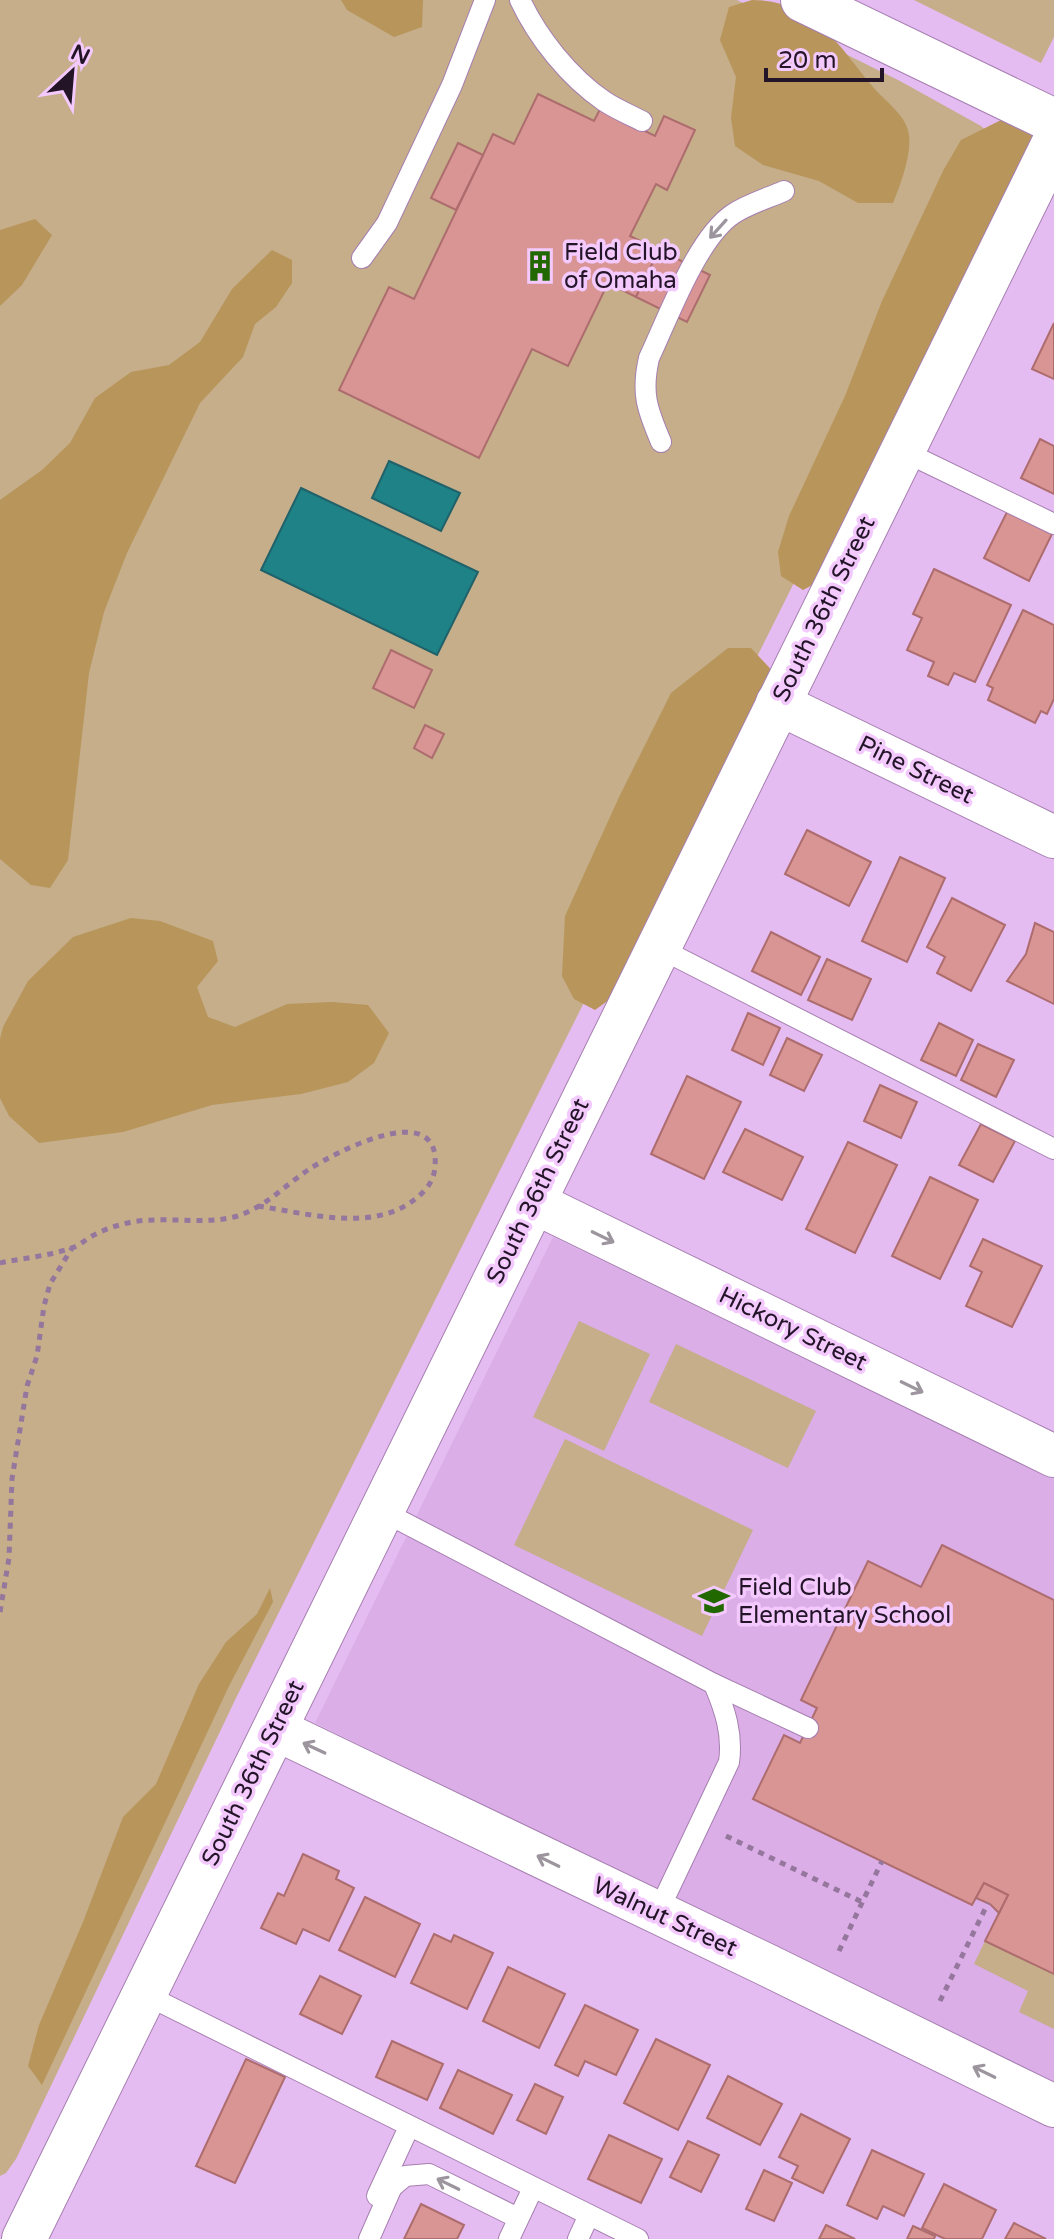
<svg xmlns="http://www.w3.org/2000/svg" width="1054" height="2239" viewBox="0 0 1054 2239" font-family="'Varela Round',sans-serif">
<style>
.built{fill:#dbaee7}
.green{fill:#c5ae89}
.forest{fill:#b8955b}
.water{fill:#1e8286;stroke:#20616a;stroke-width:2}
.building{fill:#d99494;stroke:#ad6c6d;stroke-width:2}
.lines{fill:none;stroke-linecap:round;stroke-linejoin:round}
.lane-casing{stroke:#a67fb0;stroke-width:22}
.street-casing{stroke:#a67fb0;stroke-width:44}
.secondary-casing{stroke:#a67fb0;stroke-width:46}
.path{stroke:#95779e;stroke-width:5;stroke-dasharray:6 6;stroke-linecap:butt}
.lane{stroke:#fff;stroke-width:20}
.street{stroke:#fff;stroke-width:42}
.secondary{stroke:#fff;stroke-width:44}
.oneway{stroke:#9c959e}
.labels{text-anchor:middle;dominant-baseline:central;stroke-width:7;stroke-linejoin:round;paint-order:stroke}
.poi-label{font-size:24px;fill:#231427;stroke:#f3c9fe;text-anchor:start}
.street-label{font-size:24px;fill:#231427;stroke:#f3c9fe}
</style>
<rect width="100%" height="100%" fill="#e5bcf1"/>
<path class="built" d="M553,1237L1054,1479V2083L315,1723Z"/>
<g class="green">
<path d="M0,0H737L900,81L981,126L1009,153L236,1698L16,2159L6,2173L0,2176Z"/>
<path d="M914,0H1054V37L1041,63Z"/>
<path d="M579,1321L650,1354L604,1451L533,1417Z"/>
<path d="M676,1344L816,1411L788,1468L649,1402Z"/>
<path d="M565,1439L753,1530L702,1636L514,1545Z"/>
<path d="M985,1941L1054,1974V2029L1019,2012L1028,1991L974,1964Z"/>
</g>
<g class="forest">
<path d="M341,0H423L422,27L394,37L347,10Z"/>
<path d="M752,0C814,0 838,45 873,87C883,99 900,111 906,125C916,144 901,184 893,203H858L819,181L763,165L735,146L731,118L736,77L720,40L729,7Z"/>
<path d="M1001,120L1029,128L1041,151L831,575L803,590L781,576L778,552L789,516L845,396L882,301L944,169L961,140Z"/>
<path d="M35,219L52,235L22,285L0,306V230Z"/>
<path d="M272,250L292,260V283L276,307L255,324L243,357L200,403L127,553L104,612L89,673L68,860L50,888L31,885L0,859V500L42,470L70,443L95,398L131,372L169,365L200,342L232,289Z"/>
<path d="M728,648H751L778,677L613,997L595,1010L574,999L562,976L565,916L620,795L671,693Z"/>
<path d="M131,918L160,921L213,941L218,961L197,987L208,1017L235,1027L287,1004L332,1002L368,1005L389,1033L374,1063L348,1082L301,1094L212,1105L123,1132L39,1143L9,1116L0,1098V1039L3,1027L28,981L73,937Z"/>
<path d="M270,1588L273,1602L229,1686L42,2085L28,2066L39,2025L83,1922L123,1817L156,1784L199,1684L226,1642L257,1614Z"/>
</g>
<g class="water">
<path d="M389,461L460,493L441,531L372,498Z"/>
<path d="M301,488L478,572L437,655L261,570Z"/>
</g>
<g class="building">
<path d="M538,94L594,121L600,109L655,136L664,116L695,130L667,190L656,184L630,236L659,250L636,297L608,283L568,366L532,349L479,458L339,390L389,287L414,299L493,134L514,144Z"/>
<path d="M458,143L483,155L456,210L431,198Z"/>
<path d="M659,250L710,275L687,322L636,297Z"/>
<path d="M1054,323V379L1032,369Z"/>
<path d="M1040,439L1054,446V494L1021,478Z"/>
<path d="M1007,512L1052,534L1029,581L984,558Z"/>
<path d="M934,569L1011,605L975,682L954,673L948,685L928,676L934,662L907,650L922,618L913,614Z"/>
<path d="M1023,610L1054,625V699L1047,714L1041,711L1035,723L988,700L993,688L987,685Z"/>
<path d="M391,650L432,670L414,708L373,688Z"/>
<path d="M425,725L444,734L432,758L414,748Z"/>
<path d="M807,830L871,862L849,906L785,874Z"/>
<path d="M900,857L945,878L907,962L862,941Z"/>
<path d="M952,898L1005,925L971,991L937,973L945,957L927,947Z"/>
<path d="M1035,923L1054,932V1004L1007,981L1026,954Z"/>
<path d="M771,932L820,957L801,995L752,971Z"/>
<path d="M827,959L871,979L852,1020L808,1000Z"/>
<path d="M748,1013L780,1028L763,1065L732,1050Z"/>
<path d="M939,1023L973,1040L956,1076L921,1060Z"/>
<path d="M787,1038L822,1055L804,1091L770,1075Z"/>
<path d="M978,1044L1014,1060L996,1097L961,1080Z"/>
<path d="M687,1076L741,1102L704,1179L651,1154Z"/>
<path d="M880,1085L917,1102L901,1138L864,1121Z"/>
<path d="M981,1124L1015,1141L993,1182L959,1165Z"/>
<path d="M745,1129L803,1157L782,1200L723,1172Z"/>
<path d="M848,1142L897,1165L855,1253L806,1229Z"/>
<path d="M930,1177L978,1200L940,1279L892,1256Z"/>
<path d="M983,1239L1042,1266L1012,1327L966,1306L982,1272L970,1266Z"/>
<path d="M942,1545L1054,1600V1974L985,1941L1008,1895L984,1883L972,1905L753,1799L784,1735L800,1743L817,1708L801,1700L868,1561L921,1587Z"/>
<path d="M303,1854L339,1871L336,1879L354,1888L329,1941L303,1929L296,1944L261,1928L278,1893L284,1896Z"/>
<path d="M984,1883L1008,1895L999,1913L990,1904L976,1898Z"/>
<path d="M365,1897L420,1924L395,1977L339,1950Z"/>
<path d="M434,1934L451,1942L454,1935L493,1953L467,2009L411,1983Z"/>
<path d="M508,1967L565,1994L539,2048L483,2021Z"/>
<path d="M320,1976L361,1996L342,2034L300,2014Z"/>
<path d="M585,2005L638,2030L616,2075L585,2061L578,2076L555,2065Z"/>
<path d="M656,2039L710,2065L678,2130L624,2103Z"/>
<path d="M392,2041L443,2064L427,2100L376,2077Z"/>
<path d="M246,2059L285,2077L235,2183L196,2166Z"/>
<path d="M458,2070L512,2095L493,2134L440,2108Z"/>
<path d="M728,2076L782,2104L760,2145L707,2118Z"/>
<path d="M535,2084L563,2097L546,2134L517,2120Z"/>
<path d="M801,2114L850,2139L823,2193L792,2178L798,2166L779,2157Z"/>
<path d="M609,2135L662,2159L641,2203L588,2179Z"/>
<path d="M688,2141L719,2155L701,2192L670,2177Z"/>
<path d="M872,2150L924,2174L904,2216L883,2206L877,2219L847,2205Z"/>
<path d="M764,2170L792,2183L774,2221L746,2209Z"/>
<path d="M944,2184L996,2210L982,2239H945L922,2228Z"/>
<path d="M421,2204L464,2225L457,2239H404Z"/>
<path d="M1014,2223L1046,2239H1005Z"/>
<path d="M826,2225L855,2239H819Z"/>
<path d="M913,2226L935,2236L934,2239H907Z"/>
</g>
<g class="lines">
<defs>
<g id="lane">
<path d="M520,0C538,38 569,77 604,101C616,109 630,115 642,121"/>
<path d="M362,258L387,223L452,85L485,0"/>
<path d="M661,442C647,409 641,393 649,358C668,318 697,238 733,214C748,204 768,198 784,191"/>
<path d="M903,451L1054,524"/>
<path d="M657,947L1054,1149"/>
<path d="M382,1511L714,1684L808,1728"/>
<path d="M657,1914L729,1762C733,1734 725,1710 714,1684"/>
<path d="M144,1994L638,2239"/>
<path d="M377,2196L409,2127"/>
<path d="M369,2239L392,2187L405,2176L429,2174L518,2218"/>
<path d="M509,2239L533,2188"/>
<path d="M578,2239L589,2215"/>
</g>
<g id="street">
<path d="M777,703L1054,837"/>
<path d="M533,1202L1054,1456"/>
<path d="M275,1729L767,1965L1054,2106"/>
</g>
<g id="secondary">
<path d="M803,0L1054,121"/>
<path d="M24,2239L1054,143"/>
</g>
</defs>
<use href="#lane" class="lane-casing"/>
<use href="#street" class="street-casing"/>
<use href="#secondary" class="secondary-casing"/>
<g class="path">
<path d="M0,1263C23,1258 49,1256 71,1248C79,1246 85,1240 92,1236C105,1229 118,1225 132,1222C166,1216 201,1225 234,1217C264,1209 286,1184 311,1168C335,1153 429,1103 435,1156C436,1169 434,1180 425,1190C383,1236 311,1214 258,1206"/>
<path d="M0,1612L9,1558L12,1479L27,1386L37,1356L44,1306L50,1284L72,1248"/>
<path d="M726,1836L862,1902"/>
<path d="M839,1951L882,1861"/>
<path d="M940,2001L988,1903"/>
</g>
<use href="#lane" class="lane"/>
<use href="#street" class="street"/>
<use href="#secondary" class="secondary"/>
</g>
<defs><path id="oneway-shaft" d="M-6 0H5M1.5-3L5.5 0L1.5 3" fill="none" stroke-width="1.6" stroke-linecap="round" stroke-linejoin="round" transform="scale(2)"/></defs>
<g class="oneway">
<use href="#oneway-shaft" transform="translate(718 229) rotate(132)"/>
<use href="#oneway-shaft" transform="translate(603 1237) rotate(26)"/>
<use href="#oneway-shaft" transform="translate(912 1387) rotate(26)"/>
<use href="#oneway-shaft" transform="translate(314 1748) rotate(-155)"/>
<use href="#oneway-shaft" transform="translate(548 1861) rotate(-154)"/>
<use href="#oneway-shaft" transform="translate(984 2072) rotate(-154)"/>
<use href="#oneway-shaft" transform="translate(448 2184) rotate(-154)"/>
</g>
<defs>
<symbol id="building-bare" viewBox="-9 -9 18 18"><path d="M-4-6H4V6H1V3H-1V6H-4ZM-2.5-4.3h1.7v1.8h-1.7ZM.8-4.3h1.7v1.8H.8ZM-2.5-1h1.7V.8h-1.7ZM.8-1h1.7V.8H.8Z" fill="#226800" stroke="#f3c9fe" stroke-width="2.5" paint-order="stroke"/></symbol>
<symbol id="school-bare" viewBox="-9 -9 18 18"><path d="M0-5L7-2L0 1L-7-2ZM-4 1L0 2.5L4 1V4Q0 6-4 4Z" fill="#226800" stroke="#f3c9fe" stroke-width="2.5" paint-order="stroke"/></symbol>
</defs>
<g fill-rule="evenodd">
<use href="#building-bare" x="518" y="244" width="44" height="44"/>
<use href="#school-bare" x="692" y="1579" width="44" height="44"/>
</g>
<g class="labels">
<g class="poi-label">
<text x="564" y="252">Field Club<tspan x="564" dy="28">of Omaha</tspan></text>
<text x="738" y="1587">Field Club<tspan x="738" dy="28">Elementary School</tspan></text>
</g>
<g class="street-label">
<text transform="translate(824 609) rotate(-64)">South 36th Street</text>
<text transform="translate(916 770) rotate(26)">Pine Street</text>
<text transform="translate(538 1191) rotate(-64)">South 36th Street</text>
<text transform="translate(793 1329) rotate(26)">Hickory Street</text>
<text transform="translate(253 1773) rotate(-64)">South 36th Street</text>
<text transform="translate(665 1917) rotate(25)">Walnut Street</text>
</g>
</g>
<g transform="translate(72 72) rotate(26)" stroke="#f3c9fe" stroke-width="6" paint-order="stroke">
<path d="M0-6L14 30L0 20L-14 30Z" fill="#231427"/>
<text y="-12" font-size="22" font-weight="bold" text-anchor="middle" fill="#231427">N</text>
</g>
<path d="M766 68v12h116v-12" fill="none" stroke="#231427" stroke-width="4"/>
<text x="778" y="68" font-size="24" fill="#231427" stroke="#f3c9fe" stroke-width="6" paint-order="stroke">20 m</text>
</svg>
